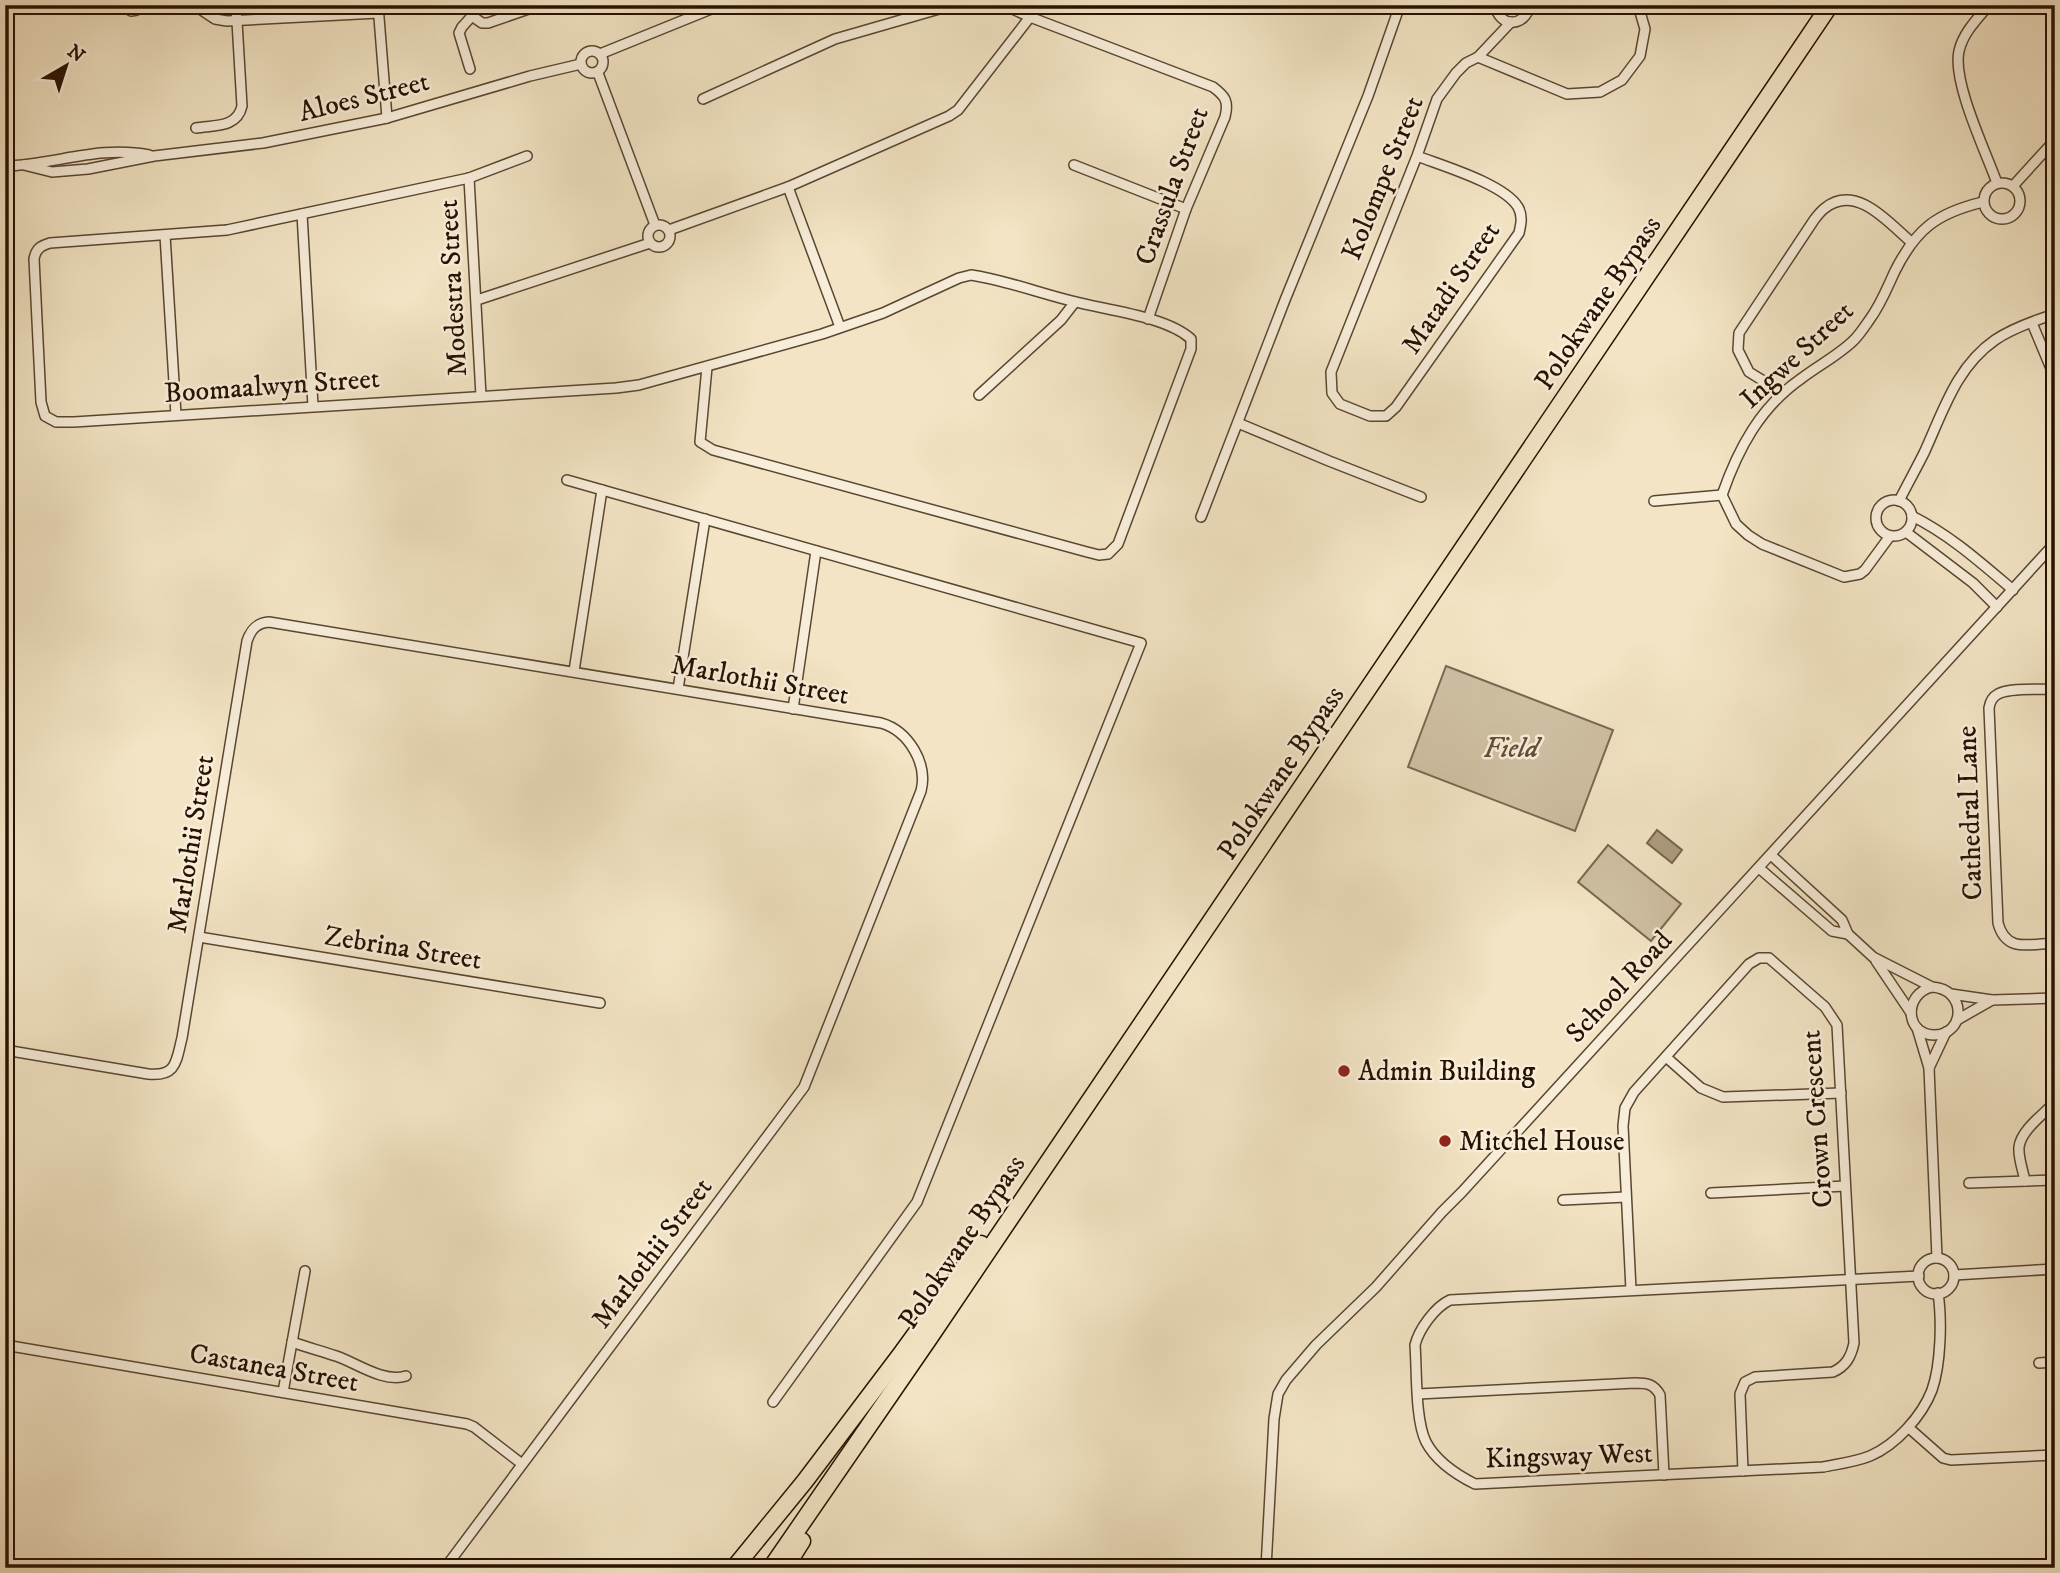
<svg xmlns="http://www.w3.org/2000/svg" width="2060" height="1573" viewBox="0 0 2060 1573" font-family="'IM FELL DW Pica',serif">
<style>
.green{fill:#cfc0a3;stroke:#7b6852;stroke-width:2}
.water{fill:#ad9c81;stroke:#77644d;stroke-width:2}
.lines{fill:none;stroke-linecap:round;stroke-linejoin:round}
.street-casing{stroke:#5a4631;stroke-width:12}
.highway-casing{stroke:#271100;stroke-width:19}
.street{stroke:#f7edd9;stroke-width:9}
.highway{stroke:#f2e4c4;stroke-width:16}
.poi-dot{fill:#8f2418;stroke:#f7edd9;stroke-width:2.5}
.labels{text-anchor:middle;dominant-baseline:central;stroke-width:5;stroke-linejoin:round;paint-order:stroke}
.street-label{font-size:28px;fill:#271100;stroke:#f7edd9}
.park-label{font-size:28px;font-style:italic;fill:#624e39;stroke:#f7edd9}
.poi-label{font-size:28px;fill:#271100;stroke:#f7edd9;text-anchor:start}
</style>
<rect width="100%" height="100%" fill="#f2e4c4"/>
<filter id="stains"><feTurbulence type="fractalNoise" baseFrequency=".00286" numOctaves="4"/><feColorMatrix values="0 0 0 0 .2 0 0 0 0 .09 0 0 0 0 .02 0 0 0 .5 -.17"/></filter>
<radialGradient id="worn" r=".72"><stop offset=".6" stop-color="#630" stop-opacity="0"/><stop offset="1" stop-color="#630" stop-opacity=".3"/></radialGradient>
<g class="green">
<path d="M1446,666L1613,730L1575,831L1408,767Z"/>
<path d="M1608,845L1681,904L1651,941L1578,882Z"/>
</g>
<path class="water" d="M1657,830L1682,850L1672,863L1647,843Z"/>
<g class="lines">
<defs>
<g id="street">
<path d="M124,5L131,11L137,10L143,5"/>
<path d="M194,5L215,19L227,21L378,13"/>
<path d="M378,5L387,118"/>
<path d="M469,5L472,16L482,23H488L540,5"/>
<path d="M1004,5L1030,17L1213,87C1225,96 1229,101 1225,117L1186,209L1148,319"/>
<path d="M1327,5L1354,9L1361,5"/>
<path d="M1495,5C1499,28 1525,28 1530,5"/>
<path d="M1989,5C1977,19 1963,33 1959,51C1952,82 1986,152 1997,183"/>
<circle cx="592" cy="62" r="11"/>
<path d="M600,54L721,5"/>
<path d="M1478,57L1567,94L1600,92L1622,80L1640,56L1645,29L1638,5"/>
<path d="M470,69L459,33L462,27L472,16"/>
<path d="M598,73L655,225"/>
<path d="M703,99L835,39L953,5"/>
<path d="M196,128C215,125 237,128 242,106L236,5"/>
<path d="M527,156L469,178L227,230L50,243C40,246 36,249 34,259L41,402L45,416L56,422H74L616,388L639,385L822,334L883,313L959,278L971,275C1005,280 1039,293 1072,301C1105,310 1166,316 1191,339V349L1118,544L1108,554L1099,555L1087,552L713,450L700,442L707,367"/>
<path d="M1417,156C1443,166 1504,184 1518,207C1523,216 1521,224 1519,233L1396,407L1386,416H1370L1340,404L1332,393L1331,372L1417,156L1437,99L1456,73L1466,63L1478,57L1511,22"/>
<path d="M24,165L52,172L88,169L154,156L263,143L387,118L530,76L581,64"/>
<path d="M1074,165L1186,209"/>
<path d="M5,166C54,165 99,145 149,155"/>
<path d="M469,178L481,396"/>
<circle cx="2002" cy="201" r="18"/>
<path d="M2013,186L2055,140"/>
<path d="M788,187L840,327"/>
<path d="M302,214L313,406"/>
<circle cx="659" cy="236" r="11"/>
<path d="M669,230L788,187L949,116L958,110L1030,17"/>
<path d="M165,235L176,415"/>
<path d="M477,300L650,243"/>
<path d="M2032,323L2055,378"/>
<path d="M1783,393L1749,372L1738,350L1739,333L1814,220C1817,216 1821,211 1825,208C1856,183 1889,223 1911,242"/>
<path d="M979,395L1061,320L1075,302"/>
<path d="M1238,423L1329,461L1421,497"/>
<path d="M567,480L1141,643L917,1202L773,1402"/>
<circle cx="1894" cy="518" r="18"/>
<path d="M1654,501L1722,495"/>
<path d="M1899,501C1907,485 1916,469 1924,453C1943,412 1956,367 1995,340C2011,329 2036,320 2055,314"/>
<path d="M1912,516C1950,535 1980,562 2013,590"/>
<path d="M1201,517L1285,300L1368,96L1400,5"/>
<path d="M1906,532L1973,583L1997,607"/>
<path d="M1890,536L1865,570L1860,574L1844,577L1762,544L1748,535L1736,524L1722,495C1738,449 1760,407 1802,378C1819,365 1839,355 1854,340C1860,334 1865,326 1870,319C1881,304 1887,288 1895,271C1916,229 1937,213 1983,202"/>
<path d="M574,671L602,490"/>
<path d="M678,689L705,519"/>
<path d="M2055,689C2041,690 2010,687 1998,694C1992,697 1990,702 1989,708L1998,923C2006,953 2029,944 2055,943"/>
<path d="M793,709L816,551"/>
<path d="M1771,855L1842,920L1848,934L1873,957L1932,987C1967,989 1966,1035 1934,1035C1905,1035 1903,994 1932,987"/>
<path d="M1759,868L1832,931L1848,934"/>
<path d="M199,937L600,1003"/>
<path d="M1876,961L1911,1013"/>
<path d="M1951,994L1992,1000L2055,998"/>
<path d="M1957,1020L1992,1000"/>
<path d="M1917,1028L1929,1068L1937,1258"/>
<path d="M5,1050L148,1074C177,1077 176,1061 182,1038L247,641C251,629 257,623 269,622L881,723C909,731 928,764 921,791L804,1087L445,1568"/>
<path d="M1666,1057L1701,1088L1723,1097L1841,1093"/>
<path d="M1929,1068L1946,1032"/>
<path d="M2025,1181C2023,1170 2018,1158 2019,1147C2021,1130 2044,1114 2055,1102"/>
<path d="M1969,1183L2055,1180"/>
<path d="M1711,1193L1845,1186"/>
<path d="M1563,1200L1626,1197"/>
<circle cx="1936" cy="1276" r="18"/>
<path d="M1954,1275L2055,1269"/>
<path d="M1919,1276L1450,1300C1435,1307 1419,1329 1415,1345C1417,1371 1415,1420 1426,1442C1436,1461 1457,1475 1475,1484L1823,1467C1838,1464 1855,1462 1870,1456C1896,1445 1922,1416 1932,1390C1941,1364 1942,1320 1938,1293"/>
<path d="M1631,1290L1623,1126L1625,1108L1634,1092L1749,964L1759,958H1769L1825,1007L1837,1025L1854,1343C1851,1357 1846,1366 1833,1372L1755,1377L1745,1382L1740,1394L1743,1471"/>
<path d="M292,1342C306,1347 321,1351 336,1356C357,1363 383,1383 406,1376"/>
<path d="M5,1345L467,1424L474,1427L522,1464"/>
<path d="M2039,1363L2055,1362"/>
<path d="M283,1392L305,1271"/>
<path d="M1418,1394L1635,1383C1647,1383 1654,1384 1660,1395L1664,1475"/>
<path d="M1909,1428L1943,1458L1951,1460L2055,1455"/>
<path d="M1266,1568L1274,1419L1278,1394L1286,1380L1316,1345L1376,1287L1442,1212L1462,1192L2055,543"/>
</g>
<g id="highway">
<path d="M734,1568L805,1481L901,1354L981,1244"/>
<path d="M771,1568L930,1337L1830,5"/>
<path d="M785,1568L802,1541"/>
</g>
</defs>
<use href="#street" class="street-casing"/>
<use href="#highway" class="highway-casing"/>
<use href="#street" class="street"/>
<use href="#highway" class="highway"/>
</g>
<g class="poi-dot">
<circle cx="1344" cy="1071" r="7"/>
<circle cx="1445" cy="1141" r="7"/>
</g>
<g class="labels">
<g class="street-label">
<text transform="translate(364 97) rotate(-14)">Aloes Street</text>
<text transform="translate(1383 178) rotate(-68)">Kolompe Street</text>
<text transform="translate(1172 186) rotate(-70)">Crassula Street</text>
<text transform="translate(453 288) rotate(-93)">Modestra Street</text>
<text transform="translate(1451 288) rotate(-56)">Matadi Street</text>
<text transform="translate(1598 303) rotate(-56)">Polokwane Bypass</text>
<text transform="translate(1797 355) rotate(-43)">Ingwe Street</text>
<text transform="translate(272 386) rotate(-4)">Boomaalwyn Street</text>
<text transform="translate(760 680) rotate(10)">Marlothii Street</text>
<text transform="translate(1281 773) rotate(-56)">Polokwane Bypass</text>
<text transform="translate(1970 813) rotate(-92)">Cathedral Lane</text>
<text transform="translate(191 844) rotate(-81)">Marlothii Street</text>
<text transform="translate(403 948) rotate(9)">Zebrina Street</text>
<text transform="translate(1619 987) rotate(-47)">School Road</text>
<text transform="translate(1817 1119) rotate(-94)">Crown Crescent</text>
<text transform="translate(962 1242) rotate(-56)">Polokwane Bypass</text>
<text transform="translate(652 1253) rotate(-53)">Marlothii Street</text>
<text transform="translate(274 1368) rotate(10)">Castanea Street</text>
<text transform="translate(1569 1456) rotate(-2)">Kingsway West</text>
</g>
<g class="park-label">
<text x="1511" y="748">Field</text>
</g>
<g class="poi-label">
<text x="1358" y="1071">Admin Building</text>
<text x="1459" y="1141">Mitchel House</text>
</g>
</g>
<rect width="2060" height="1573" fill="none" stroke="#f2e4c4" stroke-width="28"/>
<rect x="7" y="7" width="2046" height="1559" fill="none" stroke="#271100" stroke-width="3.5"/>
<rect x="14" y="14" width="2032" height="1545" fill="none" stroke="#271100" stroke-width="2"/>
<g transform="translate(66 66) rotate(39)" stroke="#f7edd9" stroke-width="5" paint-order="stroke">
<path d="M0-5L12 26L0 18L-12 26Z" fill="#271100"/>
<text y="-10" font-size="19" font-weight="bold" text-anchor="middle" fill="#271100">N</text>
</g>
<rect width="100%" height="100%" filter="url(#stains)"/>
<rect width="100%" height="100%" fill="url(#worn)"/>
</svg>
